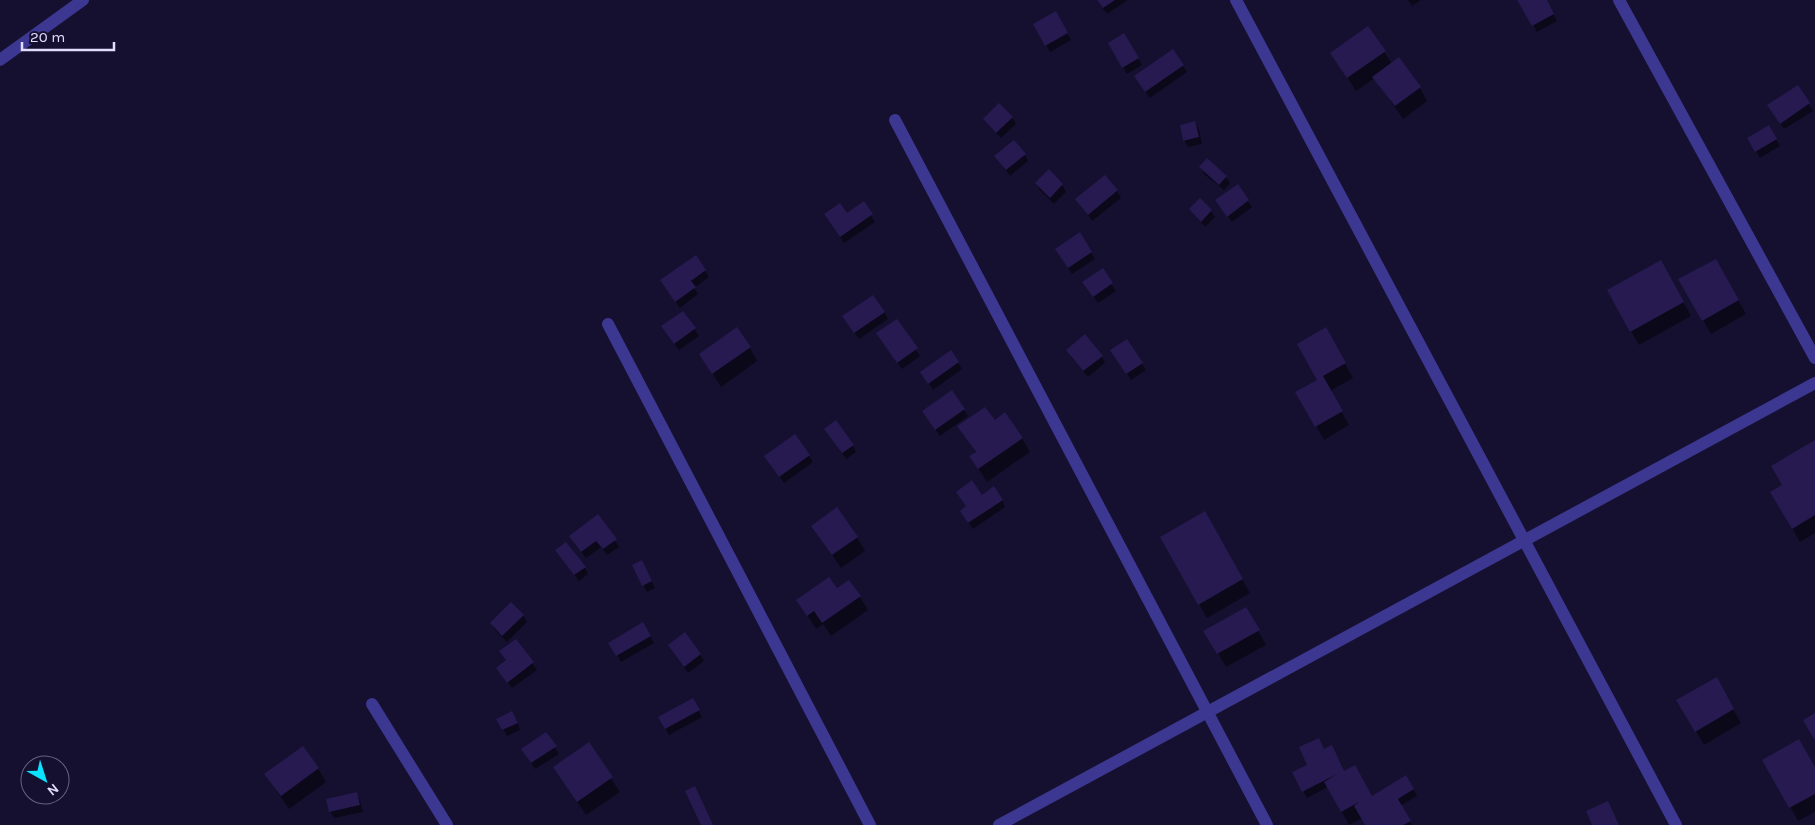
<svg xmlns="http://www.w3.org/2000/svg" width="1815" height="825" viewBox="0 0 1815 825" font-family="Karla,sans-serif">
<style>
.shadow{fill:#0007}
.building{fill:#261a51}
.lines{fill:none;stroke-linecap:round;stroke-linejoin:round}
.minor{stroke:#3c3791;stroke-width:12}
</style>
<rect width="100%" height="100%" fill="#15102f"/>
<g class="shadow">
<path d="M1097,0H1128L1107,14Z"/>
<path d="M1408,0H1421L1412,6Z"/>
<path d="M1519,0H1545L1557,21L1537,32Z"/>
<path d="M1056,12L1071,40L1050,52L1035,24Z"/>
<path d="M1368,27L1392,64L1420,88L1427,101L1403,119L1375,78L1356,91L1332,53Z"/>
<path d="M1124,35L1142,65L1127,74L1110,44Z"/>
<path d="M1183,66L1187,72L1150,98L1139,83Z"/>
<path d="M1798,87L1813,111L1784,129L1772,112Z"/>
<path d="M1012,117L1016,124L1001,138L988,125L984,119Z"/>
<path d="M1195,123L1199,130L1202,144L1188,147L1184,140Z"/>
<path d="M1769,127L1780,146L1760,158L1749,139Z"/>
<path d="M1025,155L1028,161L1010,176L996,156Z"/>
<path d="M1201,167L1226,177L1230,183L1224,190L1204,174Z"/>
<path d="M1049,171L1062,185L1066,192L1054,204L1040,190L1036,183Z"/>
<path d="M1237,186L1252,207L1232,222L1221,207Z"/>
<path d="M1117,191L1121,198L1092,221L1077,199Z"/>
<path d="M1200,199L1211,211L1215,217L1205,227L1190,209Z"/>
<path d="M863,203L875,222L844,243L825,215H847Z"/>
<path d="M1079,234L1095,259L1072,274L1060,255Z"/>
<path d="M1715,260L1746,314L1711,334L1680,280Z"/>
<path d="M1660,261L1691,316L1639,345L1608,291Z"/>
<path d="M1102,270L1116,291L1098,303L1088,289Z"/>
<path d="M705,271L709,277L694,288L698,294L680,308L665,287Z"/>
<path d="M884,312L888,319L859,339L848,323Z"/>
<path d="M683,313L699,336L679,350L666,333Z"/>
<path d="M896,320L920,356L902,369L881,340Z"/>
<path d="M1325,329L1353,378L1330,391L1349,425L1324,440L1297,393L1319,380Z"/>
<path d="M750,348L757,361L721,387L700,354Z"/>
<path d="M951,352L962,369L933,390L926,379Z"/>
<path d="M1071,357H1102L1105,363L1088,377Z"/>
<path d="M1116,357L1142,364L1146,370L1131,380Z"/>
<path d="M952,392L968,416L940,436L927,418Z"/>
<path d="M994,421L1022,438L1030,452L987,482L971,457L976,453L959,426Z"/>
<path d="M795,435L813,462L784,483L769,463Z"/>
<path d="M830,435L853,445L856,452L846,459Z"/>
<path d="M1815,442V533L1800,542L1772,492L1783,486Z"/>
<path d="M982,496L1002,500L1005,507L973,529L965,518Z"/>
<path d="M1204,513L1250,593L1207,618L1161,537Z"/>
<path d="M597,516L619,547L607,555L601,547L586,558L574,543Z"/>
<path d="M813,526L857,537L865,551L841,568Z"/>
<path d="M561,557L585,568L588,574L579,581Z"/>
<path d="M633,565L645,568L655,588L647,592Z"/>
<path d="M837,590L860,597L868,610L831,636L823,624L816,629L798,601Z"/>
<path d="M1245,608L1266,645L1226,667L1205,631Z"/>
<path d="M523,615L527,622L507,642L495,630L492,624Z"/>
<path d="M643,623L654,643L621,662L610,643Z"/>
<path d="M516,640L537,670L512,688L502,675Z"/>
<path d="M669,646L700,654L704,661L688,673Z"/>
<path d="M1716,679L1741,723L1704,745L1678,700Z"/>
<path d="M692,699L702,717L669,735L660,718Z"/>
<path d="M516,719L520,730L507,736L503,729Z"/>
<path d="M546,733L559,754L535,769L526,756Z"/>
<path d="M588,744L620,792L586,815L555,768Z"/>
<path d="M1324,750L1344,773L1371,797L1406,777L1417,796L1400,806L1412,825H1367L1363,818L1349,825L1328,787L1307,798L1303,791L1309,765Z"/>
<path d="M1764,760L1815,770V812L1798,821Z"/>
<path d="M318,768L326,782L289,809L266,775Z"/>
<path d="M356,793L360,800L363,812L334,818L330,811Z"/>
</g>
<g class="building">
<path d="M1097,0H1115L1103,8Z"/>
<path d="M1517,0H1547L1554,14L1532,26Z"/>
<path d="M1056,11L1068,33L1045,46L1033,24Z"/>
<path d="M1368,26L1386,51L1347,78L1330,53Z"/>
<path d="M1124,33L1139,58L1122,68L1108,43Z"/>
<path d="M1173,49L1184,65L1145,92L1134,76Z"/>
<path d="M1399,57L1421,87L1395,106L1372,77Z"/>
<path d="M1798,85L1810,103L1780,124L1767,105Z"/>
<path d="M999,103L1013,117L996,133L983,119Z"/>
<path d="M1195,121L1199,137L1183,141L1180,125Z"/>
<path d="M1769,125L1777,139L1755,152L1747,138Z"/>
<path d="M1014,140L1026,154L1006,170L994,156Z"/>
<path d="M1207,158L1227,176L1219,185L1199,167Z"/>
<path d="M1049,169L1063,184L1050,198L1035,183Z"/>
<path d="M1105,175L1118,190L1088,215L1075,199Z"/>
<path d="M1238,184L1249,200L1227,217L1215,200Z"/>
<path d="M1200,198L1212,210L1201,222L1189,209Z"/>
<path d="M864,201L873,214L840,237L824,214L840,203L847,213Z"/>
<path d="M1080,232L1092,252L1068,268L1055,249Z"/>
<path d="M696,255L706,270L691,281L696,287L675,302L660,280Z"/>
<path d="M1716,259L1739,300L1702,321L1678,279Z"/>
<path d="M1661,260L1684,302L1630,332L1607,290Z"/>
<path d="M1103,268L1113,283L1093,297L1082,282Z"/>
<path d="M873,295L885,312L854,333L842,316Z"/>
<path d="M683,311L696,328L674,344L661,326Z"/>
<path d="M897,319L918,348L897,363L876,333Z"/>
<path d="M737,327L751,347L712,374L699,354Z"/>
<path d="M1326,327L1346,363L1323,376L1343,411L1315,427L1295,392L1317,380L1297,344Z"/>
<path d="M1085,334L1103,356L1083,371L1066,350Z"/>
<path d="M1127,339L1143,363L1126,374L1110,350Z"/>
<path d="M951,350L959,362L928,384L920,372Z"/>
<path d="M952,390L965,409L935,430L922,411Z"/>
<path d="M985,407L995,420L1005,412L1023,438L978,469L969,456L976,452L957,426Z"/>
<path d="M836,420L854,445L842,453L824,429Z"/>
<path d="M795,434L810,455L779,477L764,456Z"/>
<path d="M1815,440V515L1792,529L1770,492L1782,485L1771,466Z"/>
<path d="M972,480L982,495L994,486L1003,500L968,523L960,511L966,506L956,492Z"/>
<path d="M837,507L858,537L832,555L811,526Z"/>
<path d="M1205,511L1243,579L1198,605L1160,537Z"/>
<path d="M598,514L617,539L603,549L596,541L581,552L569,536Z"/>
<path d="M566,542L586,567L574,575L555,550Z"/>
<path d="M642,560L652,581L642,586L632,565Z"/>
<path d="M829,577L837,588L849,580L861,596L822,623L814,611L807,616L796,600Z"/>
<path d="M511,602L524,615L502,636L490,623Z"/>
<path d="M1246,607L1260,630L1217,654L1203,631Z"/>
<path d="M643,622L651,636L616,656L608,643Z"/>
<path d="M685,632L701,654L684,667L668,645Z"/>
<path d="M516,639L534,662L507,683L496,668L506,660L499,651Z"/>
<path d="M1717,677L1734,709L1695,732L1676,700Z"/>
<path d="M693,698L700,710L665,729L658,717Z"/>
<path d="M512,711L518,723L502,730L496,719Z"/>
<path d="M1815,713V741L1803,720Z"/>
<path d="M546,732L557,746L531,763L521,749Z"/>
<path d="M1319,738L1324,749L1332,745L1344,771L1355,765L1372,796L1406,775L1414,789L1398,799L1411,821L1403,825H1365L1354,806L1359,802L1341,812L1324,782L1337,774L1302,792L1292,772L1307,765L1299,747Z"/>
<path d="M1799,739L1815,767V794L1789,808L1762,760Z"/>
<path d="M589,742L613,777L577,802L553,767Z"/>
<path d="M303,746L319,768L281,796L264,774Z"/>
<path d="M695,786L713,825H701L685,791Z"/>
<path d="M357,792L360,805L329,812L326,799Z"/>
<path d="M1608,801L1619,825H1592L1586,811Z"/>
</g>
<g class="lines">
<g class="minor">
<path d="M1236,0L1676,825"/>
<path d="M1619,0L1815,358"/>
<path d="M0,60L83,0"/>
<path d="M895,120L1267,825"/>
<path d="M608,324L870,825"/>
<path d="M372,704L447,825"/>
<path d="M999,825L1815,383"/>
</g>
</g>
<g transform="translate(45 780) rotate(141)"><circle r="24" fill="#15102f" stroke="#676282"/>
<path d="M0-4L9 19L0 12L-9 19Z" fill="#09e3ff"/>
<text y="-8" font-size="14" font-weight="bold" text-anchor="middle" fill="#e2ddff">N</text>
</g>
<path d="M22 42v8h92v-8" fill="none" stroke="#e2ddff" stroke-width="2.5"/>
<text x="30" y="42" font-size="15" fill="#e2ddff" stroke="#15102f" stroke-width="4" paint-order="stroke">20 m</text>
</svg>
